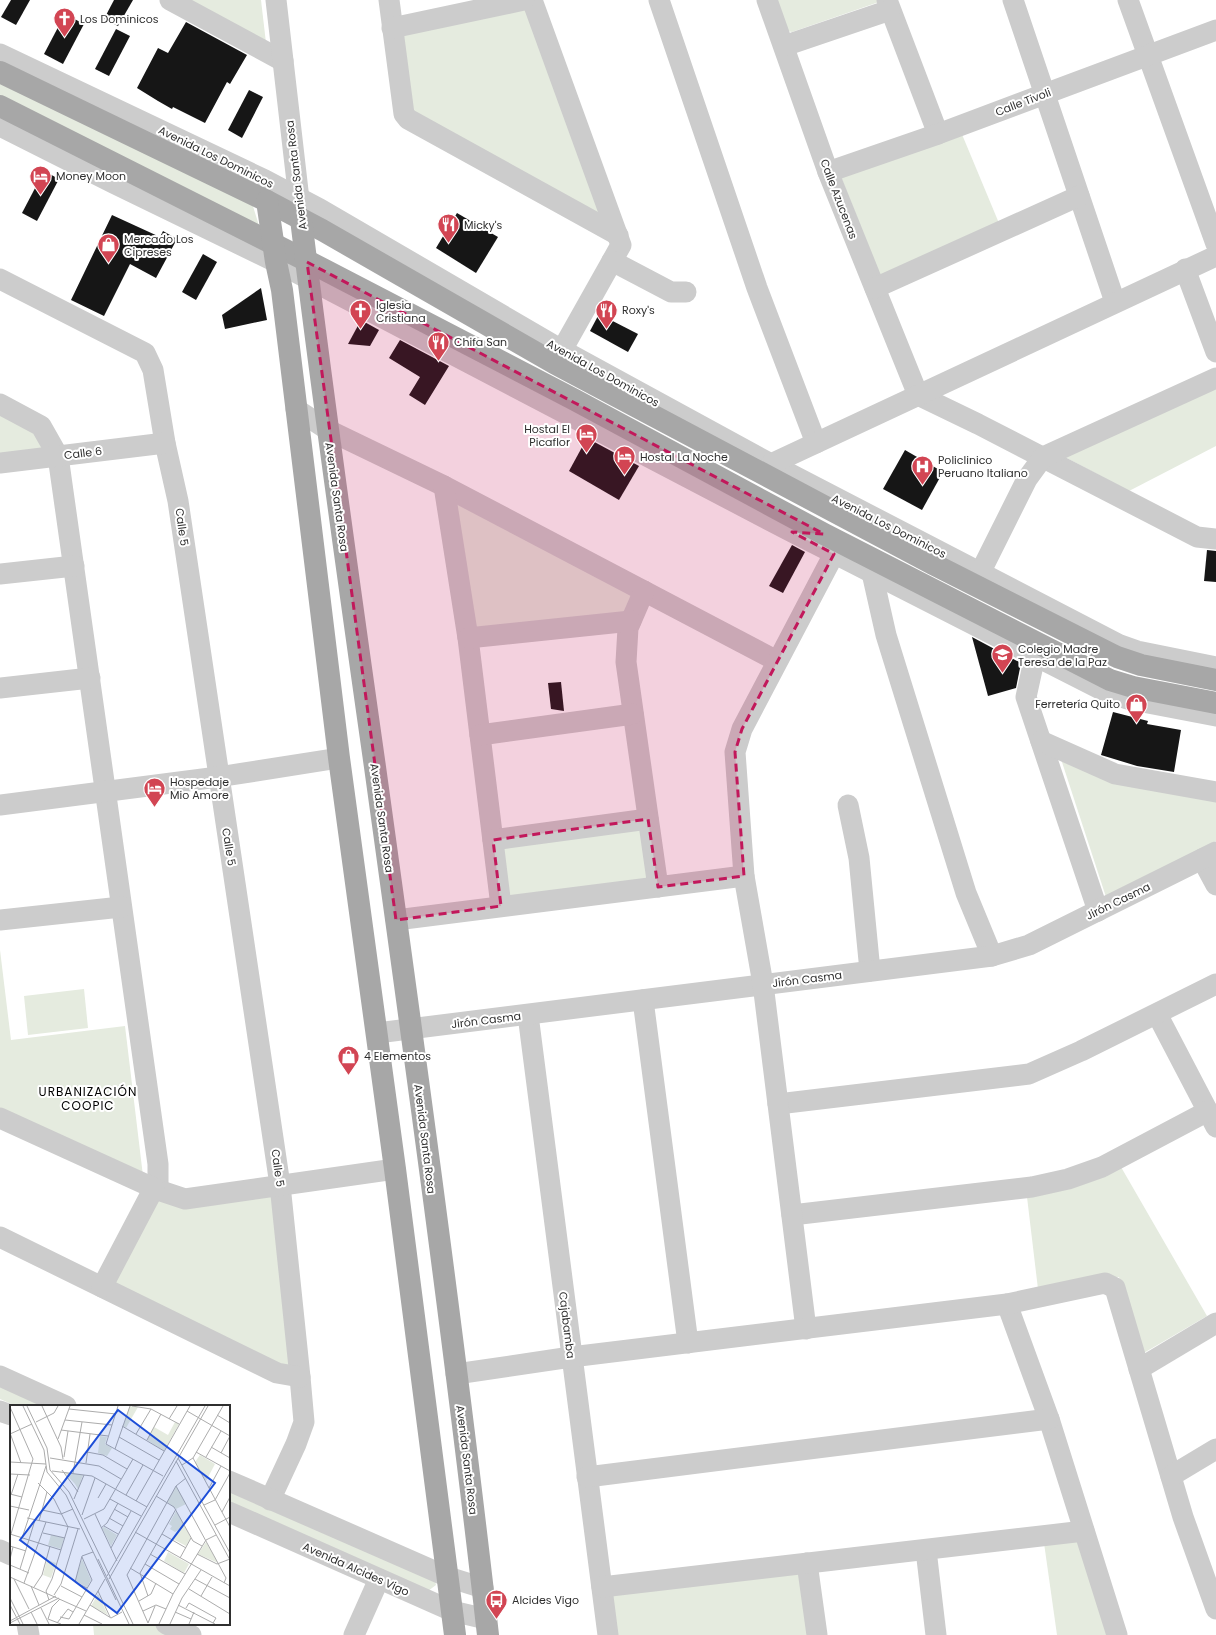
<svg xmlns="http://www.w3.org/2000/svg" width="1216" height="1635" viewBox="0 0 1216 1635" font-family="Poppins,sans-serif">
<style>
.green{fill:#e5ebdf}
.building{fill:#161616}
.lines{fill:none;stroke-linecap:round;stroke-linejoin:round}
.minor{stroke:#ccc;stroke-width:21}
.major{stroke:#a7a7a7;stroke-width:22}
.marked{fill:#c2185b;fill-opacity:0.2;stroke:#c2185b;stroke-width:3;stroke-dasharray:8 5;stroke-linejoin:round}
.labels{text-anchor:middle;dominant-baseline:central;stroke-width:4;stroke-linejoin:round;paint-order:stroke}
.poi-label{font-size:11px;fill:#2f2f2f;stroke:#fff;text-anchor:start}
.street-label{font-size:11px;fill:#2f2f2f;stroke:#fff}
.neighbourhood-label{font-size:12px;letter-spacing:1px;fill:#000;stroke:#fff}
.inset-road{fill:none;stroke:#acacac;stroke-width:1}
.view{fill:#1d4ed8;fill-opacity:0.15;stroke:#1d4ed8;stroke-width:2}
.inset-edge{fill:none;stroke:#2f2f2f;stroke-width:2}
</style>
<rect width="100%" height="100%" fill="#fff"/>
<g class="green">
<path d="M186,0H261L266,43Z"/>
<path d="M776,0H878L879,2L792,32L787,31Z"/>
<path d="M528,4L605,221L408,112L398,32Z"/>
<path d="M0,79L252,203L260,229L0,97Z"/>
<path d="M961,132L1001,228L883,283L841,177Z"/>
<path d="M1216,385V446L1129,491L1063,456Z"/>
<path d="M0,411L34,429L44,448L0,454Z"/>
<path d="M455,499L632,594L626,614L473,631Z"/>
<path d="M1060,756L1216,798V841L1106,897Z"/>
<path d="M642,827L651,881L507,899L500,845Z"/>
<path d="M0,950L11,1040L125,1026L143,1176L0,1110Z"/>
<path d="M84,989L88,1028L28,1035L24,996Z"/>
<path d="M1121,1167L1207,1316L1142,1354L1119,1277L1038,1289L1027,1197Z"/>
<path d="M272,1190L297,1374L108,1285L156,1194Z"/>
<path d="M0,1383L52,1406H16L0,1399Z"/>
<path d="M229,1485L434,1577L436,1585L428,1591L229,1502Z"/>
<path d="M1080,1538L1110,1635H1057L1044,1543Z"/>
<path d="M807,1563L817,1635H608L602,1587Z"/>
<path d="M93,1624H154L178,1635H94Z"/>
</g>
<g class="building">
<path d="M11,0H30L16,25L1,17Z"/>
<path d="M114,0H133L118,26L104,19Z"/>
<path d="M65,14L84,24L63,64L44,54Z"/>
<path d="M186,22L247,55L230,84L227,82L205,123L173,107L172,109L158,101L137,88L158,48L168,53Z"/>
<path d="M116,29L130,36L109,76L95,69Z"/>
<path d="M249,90L263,97L242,138L228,130Z"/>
<path d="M44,171L59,179L37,221L22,213Z"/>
<path d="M457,213L498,237L476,273L436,248Z"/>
<path d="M112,215L160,237L163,231L177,239L156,278L130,264L104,316L71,300Z"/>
<path d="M203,254L217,262L196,300L182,292Z"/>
<path d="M261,288L267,320L225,329L222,315Z"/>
<path d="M599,314L638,334L628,352L590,331Z"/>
<path d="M361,320L379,330L370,346L348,344Z"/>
<path d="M400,340L449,366L425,405L409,395L420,377L389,358Z"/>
<path d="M587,438L639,466L619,500L569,471Z"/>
<path d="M905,450L943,472L922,510L883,489Z"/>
<path d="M792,545L805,552L783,593L769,586Z"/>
<path d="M1207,550L1216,551V582L1204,581Z"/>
<path d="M972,637L1021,663L1016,688L988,696Z"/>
<path d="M561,682L564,711L551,709L548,683Z"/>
<path d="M1113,712L1148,721L1147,724L1181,730L1174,772L1137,766L1101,755Z"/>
</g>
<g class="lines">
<g class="minor">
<path d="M170,0L283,61"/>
<path d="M276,0L300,208"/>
<path d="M389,0L404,114L408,119L618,235"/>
<path d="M532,0L621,245L562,350"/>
<path d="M659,0L757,288L816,443"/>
<path d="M767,0L828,172L918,395L978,424L1197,537L1216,539"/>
<path d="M887,0L938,134"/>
<path d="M1013,0L1115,302"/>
<path d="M1128,0L1216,244"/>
<path d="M392,28L524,0"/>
<path d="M784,46L890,10"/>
<path d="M0,54L265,180L320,209L562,350L771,464L1120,645L1137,651L1216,667"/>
<path d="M0,126L113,183L276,262L792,532L1100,689L1127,699L1216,716"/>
<path d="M828,172L938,134L1216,30"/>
<path d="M612,261L671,292H686"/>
<path d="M1185,269L1216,352"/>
<path d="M0,279L145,353L153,370L165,443L178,501L280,1185L300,1377L304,1422L296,1444L270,1500"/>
<path d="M875,288L1079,196"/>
<path d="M0,404L41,426L58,456L158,1164V1190"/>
<path d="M296,409L328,430L444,486L777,661"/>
<path d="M0,463L165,443"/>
<path d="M771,464L1216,256"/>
<path d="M444,486L468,638L501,906"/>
<path d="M872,573L886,635L966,893L992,956"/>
<path d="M980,573L1027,479L1043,457L1216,378"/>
<path d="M0,574L74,566"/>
<path d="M644,591L628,628L626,662L658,887"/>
<path d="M468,638L631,621"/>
<path d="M1035,656L1026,697L1098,911"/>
<path d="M0,688L90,678"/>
<path d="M480,735L633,714"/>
<path d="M1041,741L1115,774L1216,792"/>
<path d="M0,805L218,777L339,758"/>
<path d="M848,805L859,858L870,971"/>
<path d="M493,840L648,819"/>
<path d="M1202,859L1216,885"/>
<path d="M0,920L121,907"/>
<path d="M396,920L744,876"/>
<path d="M643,1000L688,1343"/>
<path d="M1157,1014L1216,1127"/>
<path d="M528,1015L608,1635"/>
<path d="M377,1033L992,956L1029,945L1216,852"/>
<path d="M778,1104L1029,1074L1081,1051L1216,984"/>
<path d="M0,1118L158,1190L185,1199L395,1169"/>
<path d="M792,1215L1032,1187L1068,1179L1102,1167L1208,1111"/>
<path d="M0,1237L277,1373L300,1377"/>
<path d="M102,1287L154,1188"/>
<path d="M1007,1304L1049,1419L1117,1635"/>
<path d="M806,1329L763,984L744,876L735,752L742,729L834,554"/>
<path d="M1139,1369L1216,1323"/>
<path d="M456,1374L571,1357L1007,1304L1105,1283L1115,1288L1183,1517L1216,1609"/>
<path d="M0,1376L66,1406"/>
<path d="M0,1411L11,1415"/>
<path d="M1171,1476L1216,1449"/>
<path d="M587,1477L1049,1419"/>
<path d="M229,1481L448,1577L483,1588"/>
<path d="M229,1512L452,1611L486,1619"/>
<path d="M0,1550L11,1555"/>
<path d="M926,1550L936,1635"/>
<path d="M807,1563L817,1635"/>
<path d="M602,1587L1084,1531"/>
<path d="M27,1624L29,1635"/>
<path d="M166,1624L191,1635"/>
<path d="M354,1635L379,1579"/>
</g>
<g class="major">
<path d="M0,72L267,201L322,230L554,363L933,564L1117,657L1141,665L1216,680"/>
<path d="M0,106L323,269L575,400L824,534L1110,680L1133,687L1216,703"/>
<path d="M267,201L276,262L282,290L339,758L395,1169L455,1635"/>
<path d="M301,219C323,402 349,584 375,767C415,1056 455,1345 488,1635"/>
</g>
</g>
<path class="marked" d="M307,262L824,534L792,532L834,554L742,729L735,752L744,876L658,887L648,819L493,840L501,906L396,920Z"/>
<defs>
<symbol id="church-pin" viewBox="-11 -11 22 30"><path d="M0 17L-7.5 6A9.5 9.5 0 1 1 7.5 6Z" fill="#d24553" stroke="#fff"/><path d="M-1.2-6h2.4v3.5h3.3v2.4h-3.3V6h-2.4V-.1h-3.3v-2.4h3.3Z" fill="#fff"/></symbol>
<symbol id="hotel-pin" viewBox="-11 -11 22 30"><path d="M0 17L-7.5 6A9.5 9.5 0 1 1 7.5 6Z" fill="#d24553" stroke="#fff"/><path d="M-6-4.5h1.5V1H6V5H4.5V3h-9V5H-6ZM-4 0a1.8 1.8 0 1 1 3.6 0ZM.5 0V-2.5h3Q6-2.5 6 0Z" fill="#fff"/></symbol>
<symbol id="restaurant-pin" viewBox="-11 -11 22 30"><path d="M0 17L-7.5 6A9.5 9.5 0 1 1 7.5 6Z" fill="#d24553" stroke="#fff"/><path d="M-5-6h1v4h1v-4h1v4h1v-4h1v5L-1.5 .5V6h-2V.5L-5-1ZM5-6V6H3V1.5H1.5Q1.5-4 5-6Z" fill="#fff"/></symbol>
<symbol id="shop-pin" viewBox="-11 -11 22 30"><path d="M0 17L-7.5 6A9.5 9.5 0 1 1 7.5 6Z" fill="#d24553" stroke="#fff"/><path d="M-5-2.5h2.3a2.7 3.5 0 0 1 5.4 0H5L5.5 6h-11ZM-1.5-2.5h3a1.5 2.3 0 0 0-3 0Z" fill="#fff"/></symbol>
<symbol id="hospital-pin" viewBox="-11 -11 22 30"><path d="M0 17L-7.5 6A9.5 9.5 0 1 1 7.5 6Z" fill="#d24553" stroke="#fff"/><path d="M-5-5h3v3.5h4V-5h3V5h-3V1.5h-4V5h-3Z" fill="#fff"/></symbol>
<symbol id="school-pin" viewBox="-11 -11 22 30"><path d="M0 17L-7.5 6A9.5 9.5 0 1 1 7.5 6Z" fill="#d24553" stroke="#fff"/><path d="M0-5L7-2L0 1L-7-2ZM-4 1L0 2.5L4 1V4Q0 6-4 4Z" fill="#fff"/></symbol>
<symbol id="bus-pin" viewBox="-11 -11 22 30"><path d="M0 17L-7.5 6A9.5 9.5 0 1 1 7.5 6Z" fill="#d24553" stroke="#fff"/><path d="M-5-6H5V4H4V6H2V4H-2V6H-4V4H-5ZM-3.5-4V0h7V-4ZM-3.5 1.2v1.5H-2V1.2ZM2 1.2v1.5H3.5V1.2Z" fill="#fff"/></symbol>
</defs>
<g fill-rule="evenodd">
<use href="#church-pin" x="52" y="6" width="25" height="34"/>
<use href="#hotel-pin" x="28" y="164" width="25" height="34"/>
<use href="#restaurant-pin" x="436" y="212" width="25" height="34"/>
<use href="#shop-pin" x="96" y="232" width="25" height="34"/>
<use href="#restaurant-pin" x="594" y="298" width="25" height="34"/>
<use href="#church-pin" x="348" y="298" width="25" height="34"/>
<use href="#restaurant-pin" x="426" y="330" width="25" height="34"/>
<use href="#hotel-pin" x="574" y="422" width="25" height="34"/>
<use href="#hotel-pin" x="612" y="444" width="25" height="34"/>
<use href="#hospital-pin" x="910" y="454" width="25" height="34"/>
<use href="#school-pin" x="990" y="642" width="25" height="34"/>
<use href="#shop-pin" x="1124" y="692" width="25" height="34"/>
<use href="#hotel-pin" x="142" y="776" width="25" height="34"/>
<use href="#shop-pin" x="336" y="1044" width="25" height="34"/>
<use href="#bus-pin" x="484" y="1588" width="25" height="34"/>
</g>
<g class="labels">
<g class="poi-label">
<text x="80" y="19">Los Dominicos</text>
<text x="56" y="176">Money Moon</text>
<text x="464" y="225">Micky's</text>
<text x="124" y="239">Mercado Los<tspan x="124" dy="13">Cipreses</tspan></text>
<text x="376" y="305">Iglesia<tspan x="376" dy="13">Cristiana</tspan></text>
<text x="622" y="310">Roxy's</text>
<text x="454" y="342">Chifa San</text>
<text x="570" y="429" text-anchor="end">Hostal El<tspan x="570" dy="13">Picaflor</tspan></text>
<text x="640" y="457">Hostal La Noche</text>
<text x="938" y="460">Policlinico<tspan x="938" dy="13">Peruano Italiano</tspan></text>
<text x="1018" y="649">Colegio Madre<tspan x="1018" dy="13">Teresa de la Paz</tspan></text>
<text x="1120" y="704" text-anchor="end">Ferretería Quito</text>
<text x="170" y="782">Hospedaje<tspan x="170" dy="13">Mio Amore</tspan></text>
<text x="364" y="1056">4 Elementos</text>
<text x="512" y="1600">Alcides Vigo</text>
</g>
<g class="street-label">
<text transform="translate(1023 102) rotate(-21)">Calle Tivoli</text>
<text transform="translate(216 157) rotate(26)">Avenida Los Dominicos</text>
<text transform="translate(296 175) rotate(-97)">Avenida Santa Rosa</text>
<text transform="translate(839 199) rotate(69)">Calle Azucenas</text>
<text transform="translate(603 373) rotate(29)">Avenida Los Dominicos</text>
<text transform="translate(83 453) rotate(-7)">Calle 6</text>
<text transform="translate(337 497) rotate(82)">Avenida Santa Rosa</text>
<text transform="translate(889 526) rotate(27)">Avenida Los Dominicos</text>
<text transform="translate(182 527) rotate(82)">Calle 5</text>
<text transform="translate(382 818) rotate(82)">Avenida Santa Rosa</text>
<text transform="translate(229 847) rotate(81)">Calle 5</text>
<text transform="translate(1118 901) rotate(-26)">Jirón Casma</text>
<text transform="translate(807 979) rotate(-7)">Jirón Casma</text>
<text transform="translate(486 1020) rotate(-7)">Jirón Casma</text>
<text transform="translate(425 1139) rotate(83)">Avenida Santa Rosa</text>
<text transform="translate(278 1168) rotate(82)">Calle 5</text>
<text transform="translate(567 1325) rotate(83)">Cajabamba</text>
<text transform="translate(467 1460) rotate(83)">Avenida Santa Rosa</text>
<text transform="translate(356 1569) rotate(24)">Avenida Alcides Vigo</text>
</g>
<g class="neighbourhood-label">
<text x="88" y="1091">URBANIZACIÓN<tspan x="88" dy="14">COOPIC</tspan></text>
</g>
</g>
<g transform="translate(10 1405)">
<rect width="220" height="220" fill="#fff"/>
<path d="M120,1L128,2L116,23L113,21ZM165,17L169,19L154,46L137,35L144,22L158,30ZM90,31L97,32L95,39L102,43L97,51L88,48ZM190,50L205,59L196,76L185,57ZM54,67L73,70L68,84L65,79ZM166,81L176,99L166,104L157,97ZM166,106L181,133L176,141L163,134L168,125L165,127L160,124L162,121L159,119ZM94,122L107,130L101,141L92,123ZM41,130L54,133L51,144L38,140ZM196,137L208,158L188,149ZM158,147L179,159L174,168L154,156ZM72,154L81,175L77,182L65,176ZM37,155L46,158L41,173L33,170ZM88,189L98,210L81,201Z" fill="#e5ebdf"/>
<path class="inset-road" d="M13,1L34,45L37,67L56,90L106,195M17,1L37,43L40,65L59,87L123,219M32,1L51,42L53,54M108,1L96,39L153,71M122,1L141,4L169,19M0,2L23,54L1,129M59,4L106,9M177,6L220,31M207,10L220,18M159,14L167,1M55,15L102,20M26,17L44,8L48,1M112,21L154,46M51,25L98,31M0,28L11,58M0,29L22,19M126,29L141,4M109,32L149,55M48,34L60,1M137,35L151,9M201,42L220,53M105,44L120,1M77,47L93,50L117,64M186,47L220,66M211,48L220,31M54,52L58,26M196,52L211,26M40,53L89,61L111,74M168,53L220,148M183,53L220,122M166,56L220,155M0,57L36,59M76,58L80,29M172,60L183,53L213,1M52,65L68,87M42,66L82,71L137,102M63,68L72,17M0,69L20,70M28,78L44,94L58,122L42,174L36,186L39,195M166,81L209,160L216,173L214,178M199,83L211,61M0,89L12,92M1,90L8,69M116,90L133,60M146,91L164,102L183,136L192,141M88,93L96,79M64,94L74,70M100,94L131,111M126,96L180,1M194,100L205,95L220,68M0,101L19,105M104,104L118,112M32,105L51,109L63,104M212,107L220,92M85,109L107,156M72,110L85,73M17,113L70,124M99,113L113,121M74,114L94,104L123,54M29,116L37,87M205,120L220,112M94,121L108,129M91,123L97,118L108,98M125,127L220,181M33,128L55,133M0,129L51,145M152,129L176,143M12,133L36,61M0,141L16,146M101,143L121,106M140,149L175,169M187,149L207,159L220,154M170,153L181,133M0,154L3,142M88,154L119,219M135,159L169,179M0,160L19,168M120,163L163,189M10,164L25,115M97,171L195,1M0,172L76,206M4,174L19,204M99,174L198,1M185,174L220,193M14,178L36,117M21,181L29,200M51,181L72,192M24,182L32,170L40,141M77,183L65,177L72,151L83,147M179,184L220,209M88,186L100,212M44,190L51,179L68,124M138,191L130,168L166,104M191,191L202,172M0,193L13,219M129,196L141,189L146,178M0,200L10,219M80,200L101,213L112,207M168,200L205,219M31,203L39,219M176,203L179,198L206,213L203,218M133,206L146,200L156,204M21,207L27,219M165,207L181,214M74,210L92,219M50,212L59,214L82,175L72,152M38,214L42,202L50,194M38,214L51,219M0,216L46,191M0,218L49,193M47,218L58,204L63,207M138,218L117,170L166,81L176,73M138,218L145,201M69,219L95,174M149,219L163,189L196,135L206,130M160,219L172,193L191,165M179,219L184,207"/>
<path class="view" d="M108,5L205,78L107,208L10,135Z"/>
<rect width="220" height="220" class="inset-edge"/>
</g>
</svg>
